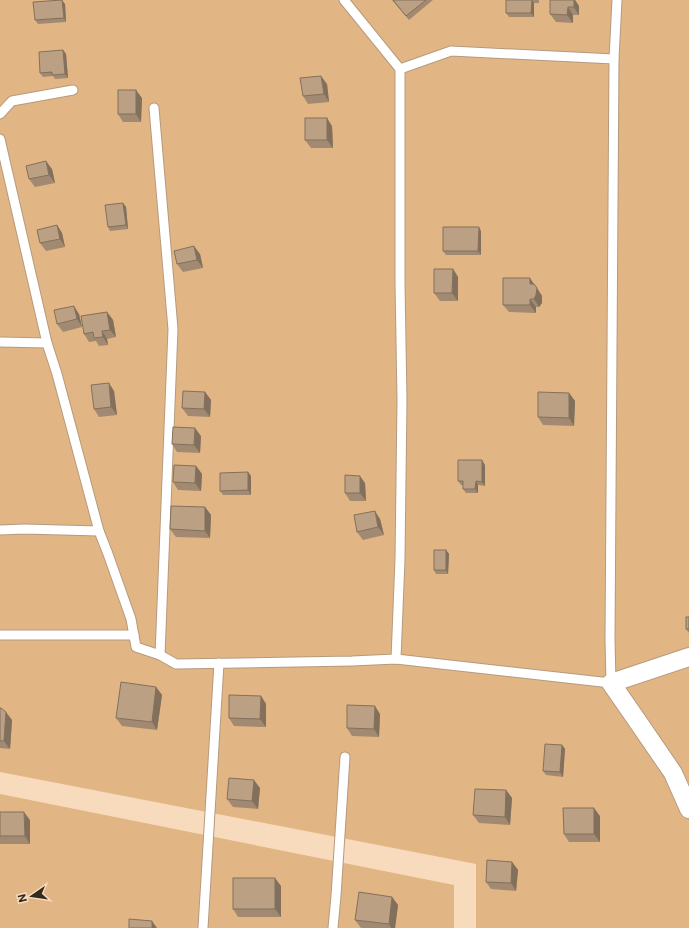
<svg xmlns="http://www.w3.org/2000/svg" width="689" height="928" viewBox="0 0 689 928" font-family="Commissioner,sans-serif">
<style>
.green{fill:#e2b684}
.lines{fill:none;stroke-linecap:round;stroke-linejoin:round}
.service-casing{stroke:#b59a7e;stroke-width:11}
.minor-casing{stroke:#b59a7e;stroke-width:20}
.service{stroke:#fff;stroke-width:9}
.minor{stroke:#fff;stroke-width:18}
.wall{fill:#a18a71}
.shaded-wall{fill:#83705c}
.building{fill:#bba083;stroke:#83705c}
</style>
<rect width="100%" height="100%" fill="#f7dbbc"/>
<g class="green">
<path d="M0,0H689V928H476V864L0,772Z"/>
<path d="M0,794L454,885V928H0Z"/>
</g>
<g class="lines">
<defs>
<g id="service">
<path d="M344,0L400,69V283L402,400L400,559L396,659"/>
<path d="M400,69L451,51L614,59"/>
<path d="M154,108L173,329L160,655"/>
<path d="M0,114L12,101L73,90"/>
<path d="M0,139L47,343L57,374L99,531L108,554L131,619L136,647L160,655L176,664L352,661L396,659L611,683L610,639L614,59L617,0"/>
<path d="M0,342L47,343"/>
<path d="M0,530L24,529L99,531"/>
<path d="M0,635H134"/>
<path d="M203,928L219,663"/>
<path d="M333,928L336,896L345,757"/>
</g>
<path id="minor" d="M689,657L611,683L636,719L673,773L689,809"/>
</defs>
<use href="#service" class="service-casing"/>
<use href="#minor" class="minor-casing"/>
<use href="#service" class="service"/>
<use href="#minor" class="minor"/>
</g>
<g class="wall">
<path d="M392,0H433L409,20Z"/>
<path d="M506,0H539V3H534V17H509L506,13Z"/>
<path d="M550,0H575L579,6V15H573V23L556,22L550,14Z"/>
<path d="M65,4L66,22L38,24L35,20Z"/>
<path d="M63,50L66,54L68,78L55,79L53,76L43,77L40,73Z"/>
<path d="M327,84L329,102L308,104L303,96Z"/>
<path d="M142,98L141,122H123L118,114Z"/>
<path d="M332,126L333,148H311L305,140Z"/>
<path d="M52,169L55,183L35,187L29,179Z"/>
<path d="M123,203L126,207L128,229L110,231L108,227Z"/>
<path d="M57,225L62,233L65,247L46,251L40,243Z"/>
<path d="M481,231V255H446L443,251Z"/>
<path d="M200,254L203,268L183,272L177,264Z"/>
<path d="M453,269L458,277V301H440L434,293Z"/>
<path d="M536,286L542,296V303L539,307H536V313L509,312L503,305Z"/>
<path d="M107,312L113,320L116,337L107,339L108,345L99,346L96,341L89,342L84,334Z"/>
<path d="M79,314L82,327L63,332L57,324Z"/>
<path d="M114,391L117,415L99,417L94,409Z"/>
<path d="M205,392L211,400L210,417L188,416L182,408Z"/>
<path d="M569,393L575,401L574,426L543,425L538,417Z"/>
<path d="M201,436L200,453L177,452L172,444Z"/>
<path d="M485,465V486L478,485V493H466L463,489V485H461L458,481Z"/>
<path d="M196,466L202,474L201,491L178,490L173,482Z"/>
<path d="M248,472L251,476V495H223L220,491Z"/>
<path d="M365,483L366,501H350L345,493Z"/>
<path d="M205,507L211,515L210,538L176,537L170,529Z"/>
<path d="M380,519L384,535L363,540L357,532Z"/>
<path d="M446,550L449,554L448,574H436L434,570Z"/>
<path d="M689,617V633L686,629Z"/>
<path d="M156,687L162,695L157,730L122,726L116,718Z"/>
<path d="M261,696L266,704V727L234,726L229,718Z"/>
<path d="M0,708L12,720L10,749L0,748Z"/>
<path d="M380,714L379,737L352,736L347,728Z"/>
<path d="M562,745L565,749L563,777L546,775L543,771Z"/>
<path d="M260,788L258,809L233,807L227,799Z"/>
<path d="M506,790L512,798L510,825L479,823L473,815Z"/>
<path d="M0,812L30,820V844H0Z"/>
<path d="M600,816V842H569L564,834Z"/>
<path d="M512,862L518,870L516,891L491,889L486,882Z"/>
<path d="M281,886V917H238L233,909Z"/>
<path d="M392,897L398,905L395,928H361L355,920Z"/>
</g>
<g class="shaded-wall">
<path d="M62,0L65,4L66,22L64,18Z"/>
<path d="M532,0L534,3V17L531,13Z"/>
<path d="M569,0H575L579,6V15Z"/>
<path d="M568,7L573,15V23L567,15Z"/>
<path d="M63,50L66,54L68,78L65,74Z"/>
<path d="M321,76L327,84L329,102L324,94Z"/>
<path d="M136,90L142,98L141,122L136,114Z"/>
<path d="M327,118L332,126L333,148L327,140Z"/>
<path d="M46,161L52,169L55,183L49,175Z"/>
<path d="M123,203L126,207L128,229L126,225Z"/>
<path d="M57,225L62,233L65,247L60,239Z"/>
<path d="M479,227L481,231V255L478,251Z"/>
<path d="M194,246L200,254L203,268L197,260Z"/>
<path d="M453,269L458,277V301L452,293Z"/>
<path d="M530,278L542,296V303L539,307L534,299L530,284Z"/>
<path d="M530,299L536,307V313L530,305Z"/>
<path d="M74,306L79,314L82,327L77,319Z"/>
<path d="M107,312L113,320L116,337L110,330Z"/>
<path d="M102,331L107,339L108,345L103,337Z"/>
<path d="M109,383L114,391L117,415L111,407Z"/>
<path d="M205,392L211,400L210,417L204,409Z"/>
<path d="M569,393L575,401L574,426L569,418Z"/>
<path d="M195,428L201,436L200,453L194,445Z"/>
<path d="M482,460L485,465V486L482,482Z"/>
<path d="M196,466L202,474L201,491L195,483Z"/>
<path d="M248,472L251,476V495L248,490Z"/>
<path d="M360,476L365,483L366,501L360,493Z"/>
<path d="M476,481L478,485V493L475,489Z"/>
<path d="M205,507L211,515L210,538L205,531Z"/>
<path d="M375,511L380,519L384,535L378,527Z"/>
<path d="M446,550L449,554L448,574L446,570Z"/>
<path d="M156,687L162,695L157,730L152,722Z"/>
<path d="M261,696L266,704V727L260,719Z"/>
<path d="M375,706L380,714L379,737L374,729Z"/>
<path d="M6,712L12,720L10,749L4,741Z"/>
<path d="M562,745L565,749L563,777L560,772Z"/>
<path d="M254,780L260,788L258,809L252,801Z"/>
<path d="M506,790L512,798L510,825L505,817Z"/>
<path d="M594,808L600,816V842L594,834Z"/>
<path d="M24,812L30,820V844L25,836Z"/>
<path d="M512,862L518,870L516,891L511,883Z"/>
<path d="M275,878L281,886V917L275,909Z"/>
<path d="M392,897L398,905L395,928H391L389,924Z"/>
<path d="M152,921L157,928H152Z"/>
</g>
<g class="building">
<path d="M62,0L64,18L35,20L33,2Z"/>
<path d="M393,0H426L406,16Z"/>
<path d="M506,0H532L531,13H506Z"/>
<path d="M550,0H574V7H568L567,15L550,14Z"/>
<path d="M63,50L65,74L52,75V72L40,73L39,52Z"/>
<path d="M321,76L324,94L303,96L300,78Z"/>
<rect x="118" y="90" width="18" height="24"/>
<rect x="305" y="118" width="22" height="22"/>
<path d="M46,161L49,175L29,179L26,166Z"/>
<path d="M123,203L126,225L108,227L105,205Z"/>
<path d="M57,225L60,239L40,243L37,230Z"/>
<path d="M443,227H479L478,251H443Z"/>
<path d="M194,246L197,260L177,264L174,251Z"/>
<path d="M434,269H453L452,293H434Z"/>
<path d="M503,278H530V284H534L537,288L536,295L534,299H530V305H503Z"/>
<path d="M74,306L77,319L57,324L54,310Z"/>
<path d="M107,312L110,330L102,331L103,337L94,338L93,332L84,334L81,316Z"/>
<path d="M109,383L111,407L94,409L91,385Z"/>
<path d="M183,391L205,392L204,409L182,408Z"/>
<path d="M538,392L569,393V418L538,417Z"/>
<path d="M173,427L195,428L194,445L172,444Z"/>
<path d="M458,460H482V482L476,481L475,489H463V481H458Z"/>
<path d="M174,465L196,466L195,483L173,482Z"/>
<path d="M248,472V490L220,491V473Z"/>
<path d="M345,475L360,476V493H345Z"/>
<path d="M171,506L205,507V531L170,529Z"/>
<path d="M375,511L378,527L357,532L354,515Z"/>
<rect x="434" y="550" width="12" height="20"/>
<rect x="686" y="617" width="3" height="12"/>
<path d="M121,682L156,687L152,722L116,718Z"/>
<path d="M229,695L261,696L260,719L229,718Z"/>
<path d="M347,705L375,706L374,729L347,728Z"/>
<path d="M0,708H1L6,712L4,741H0Z"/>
<path d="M545,744L562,745L560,772L543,771Z"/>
<path d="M229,778L254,780L252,801L227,799Z"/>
<path d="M475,789L506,790L505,817L473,815Z"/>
<path d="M563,808H594V834H564Z"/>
<path d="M0,812H24L25,836H0Z"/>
<path d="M487,860L512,862L511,883L486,882Z"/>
<rect x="233" y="878" width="42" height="31"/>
<path d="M359,892L392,897L389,924L355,920Z"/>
<path d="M129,919L152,921V928H129Z"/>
</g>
<g transform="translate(32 896) rotate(257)" stroke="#f7dbbc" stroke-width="3" paint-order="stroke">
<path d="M0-3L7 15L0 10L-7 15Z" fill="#342a1e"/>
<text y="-6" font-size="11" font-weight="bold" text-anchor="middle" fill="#342a1e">N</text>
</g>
</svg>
